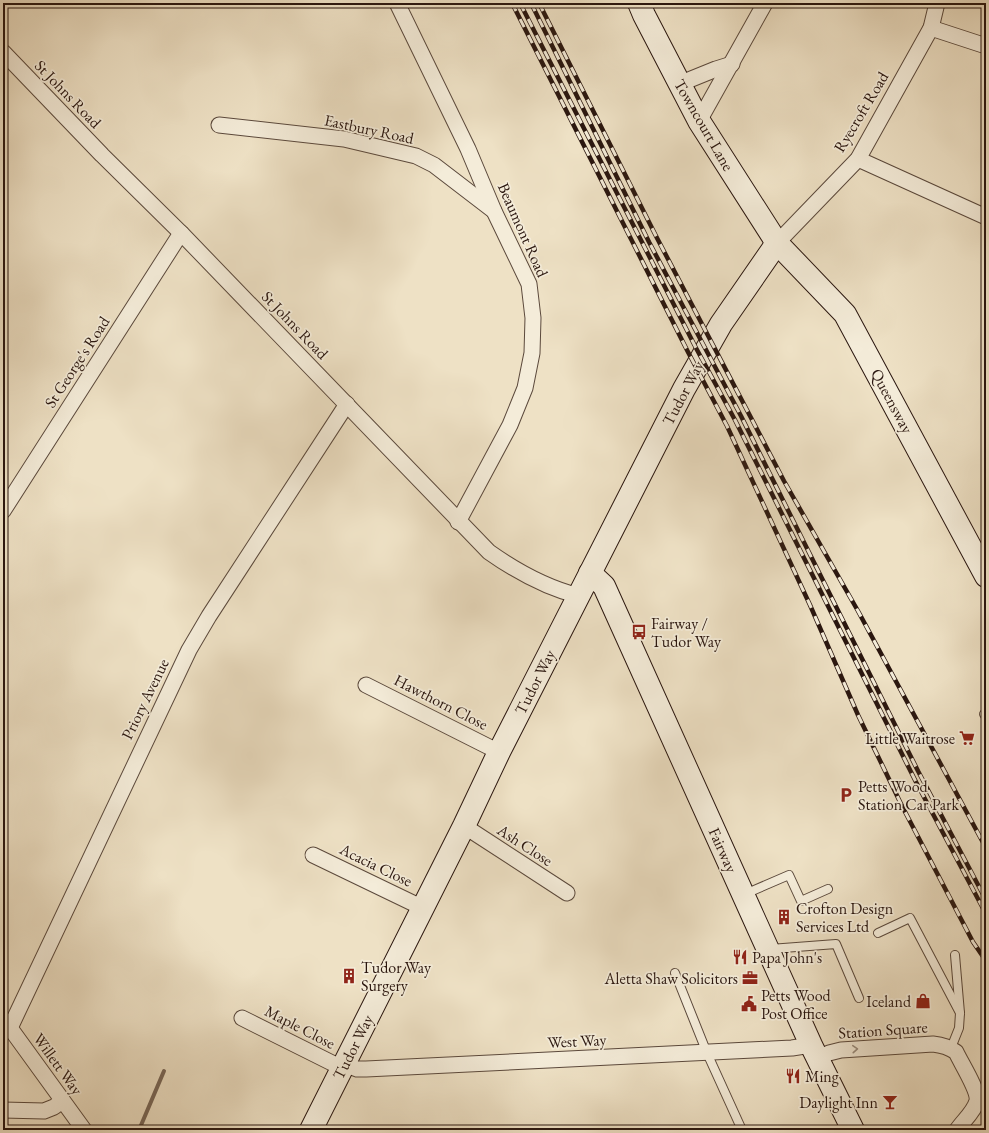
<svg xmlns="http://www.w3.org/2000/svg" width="989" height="1133" viewBox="0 0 989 1133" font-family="'EB Garamond',serif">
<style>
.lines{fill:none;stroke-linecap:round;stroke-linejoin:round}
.stream{stroke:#776657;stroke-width:4}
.lane-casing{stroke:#5b493c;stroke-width:10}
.street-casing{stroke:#5b493c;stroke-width:17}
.secondary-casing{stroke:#2a160f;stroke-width:24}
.lane{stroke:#f4ecd9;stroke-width:8}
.street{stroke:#f4ecd9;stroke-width:15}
.secondary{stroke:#f4ecd9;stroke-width:22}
.rail-casing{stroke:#2a160f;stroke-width:4.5}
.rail{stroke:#f4ecd9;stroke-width:3;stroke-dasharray:9;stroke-linecap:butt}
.oneway{stroke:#998c7e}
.labels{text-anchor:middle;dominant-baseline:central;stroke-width:3.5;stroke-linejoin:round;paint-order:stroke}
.street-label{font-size:16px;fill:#2a160f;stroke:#f4ecd9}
.poi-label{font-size:16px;fill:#2a160f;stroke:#f4ecd9;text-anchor:start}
</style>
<rect width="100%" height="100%" fill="#eee1c5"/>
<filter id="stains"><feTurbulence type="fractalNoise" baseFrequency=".005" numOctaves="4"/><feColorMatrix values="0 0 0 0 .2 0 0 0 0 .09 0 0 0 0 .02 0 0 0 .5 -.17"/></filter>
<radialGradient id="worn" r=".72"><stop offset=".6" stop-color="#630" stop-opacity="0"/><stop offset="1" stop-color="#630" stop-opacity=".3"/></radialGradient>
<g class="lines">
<path class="stream" d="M139,1130L164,1071"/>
<defs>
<g id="lane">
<path d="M986,713L984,714L986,717"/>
<path d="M745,894L789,875L801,901L828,889"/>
<path d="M878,933L910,918L960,1013"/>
<path d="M770,949L836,944L859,998"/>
<path d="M675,973L707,1053L742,1130"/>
<path d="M951,1048L959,1028L960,1013L955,955"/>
</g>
<g id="street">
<path d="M397,3L468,149L494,211L529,284L533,318L532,353L525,388L510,425L458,522"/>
<path d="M931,28L986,46"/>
<path d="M3,52L102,155L181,233L489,552C516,571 547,588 579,596"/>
<path d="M679,84L716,69L732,64"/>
<path d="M699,121L765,3"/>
<path d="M219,125L344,139L416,156L434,165L494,211"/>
<path d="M858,159L986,217"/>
<path d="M777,243L858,159L931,28L937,3"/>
<path d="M3,511L181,233"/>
<path d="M366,685L499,752"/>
<path d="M464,826L567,893"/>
<path d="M313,855L423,908"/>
<path d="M242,1018L342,1068"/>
<path d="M5,1021L84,1130"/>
<path d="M10,1028L189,650L209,616L347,404"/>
<path d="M818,1058L829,1053L841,1050L933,1044C942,1045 949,1047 956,1052C961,1063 979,1091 977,1101C974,1112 963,1121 957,1130"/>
<path d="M344,1064L357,1069H366L792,1048L811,1045"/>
<path d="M3,1110L44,1111L54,1107L62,1101"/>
</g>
<g id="secondary">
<path d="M639,3L644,15L699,121L777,243L845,314L986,576"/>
<path d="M590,573L604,586L811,1045L853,1130"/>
<path d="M311,1130L464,826L499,752L684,389L721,324L777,243"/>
</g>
</defs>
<use href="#lane" class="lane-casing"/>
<use href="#street" class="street-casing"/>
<use href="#secondary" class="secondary-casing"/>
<use href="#lane" class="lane"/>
<use href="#street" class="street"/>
<use href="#secondary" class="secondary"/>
<defs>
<g id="rail">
<path d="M512,3L688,352L727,426L810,605L858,715L902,806L973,942L986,961"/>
<path d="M520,3L696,348L735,420L916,782L986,914"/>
<path d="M531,3L649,242L741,416L918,771L986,900"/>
<path d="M539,3L657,238L784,481L858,611L986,848"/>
</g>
</defs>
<use href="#rail" class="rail-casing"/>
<use href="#rail" class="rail"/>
</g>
<defs><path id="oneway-chevron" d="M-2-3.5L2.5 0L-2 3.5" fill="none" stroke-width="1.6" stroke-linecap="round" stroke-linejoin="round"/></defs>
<use class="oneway" href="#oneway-chevron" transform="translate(855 1049) rotate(-4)"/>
<defs>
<symbol id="bus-bare" viewBox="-9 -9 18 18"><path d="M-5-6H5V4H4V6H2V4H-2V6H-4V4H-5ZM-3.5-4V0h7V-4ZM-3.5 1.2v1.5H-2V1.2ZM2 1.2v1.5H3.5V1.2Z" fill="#8f2418" stroke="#f4ecd9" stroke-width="2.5" paint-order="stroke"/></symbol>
<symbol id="supermarket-bare" viewBox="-9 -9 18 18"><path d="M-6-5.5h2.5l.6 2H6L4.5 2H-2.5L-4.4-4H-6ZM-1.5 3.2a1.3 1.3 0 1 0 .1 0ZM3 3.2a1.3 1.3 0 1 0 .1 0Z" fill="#8f2418" stroke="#f4ecd9" stroke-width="2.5" paint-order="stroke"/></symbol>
<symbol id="parking-bare" viewBox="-9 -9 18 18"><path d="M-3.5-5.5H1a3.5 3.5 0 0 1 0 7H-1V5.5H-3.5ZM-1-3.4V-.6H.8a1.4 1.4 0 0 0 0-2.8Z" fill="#8f2418" stroke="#f4ecd9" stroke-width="2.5" paint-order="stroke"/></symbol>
<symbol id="building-bare" viewBox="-9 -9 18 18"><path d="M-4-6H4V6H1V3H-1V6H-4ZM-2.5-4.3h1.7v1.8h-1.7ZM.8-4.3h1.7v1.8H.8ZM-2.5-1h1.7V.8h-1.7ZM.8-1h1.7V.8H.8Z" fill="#8f2418" stroke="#f4ecd9" stroke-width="2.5" paint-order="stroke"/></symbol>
<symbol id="restaurant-bare" viewBox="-9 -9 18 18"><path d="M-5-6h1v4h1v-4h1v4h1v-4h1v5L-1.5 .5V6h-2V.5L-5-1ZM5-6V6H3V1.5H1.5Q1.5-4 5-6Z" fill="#8f2418" stroke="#f4ecd9" stroke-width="2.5" paint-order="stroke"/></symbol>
<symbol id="office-bare" viewBox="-9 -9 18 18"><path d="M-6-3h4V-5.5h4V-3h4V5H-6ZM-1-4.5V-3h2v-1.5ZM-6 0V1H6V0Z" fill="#8f2418" stroke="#f4ecd9" stroke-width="2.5" paint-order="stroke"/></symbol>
<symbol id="shop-bare" viewBox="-9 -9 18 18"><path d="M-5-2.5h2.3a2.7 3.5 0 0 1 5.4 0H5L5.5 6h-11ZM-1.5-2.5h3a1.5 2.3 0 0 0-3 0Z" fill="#8f2418" stroke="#f4ecd9" stroke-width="2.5" paint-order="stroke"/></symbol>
<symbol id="civic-bare" viewBox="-9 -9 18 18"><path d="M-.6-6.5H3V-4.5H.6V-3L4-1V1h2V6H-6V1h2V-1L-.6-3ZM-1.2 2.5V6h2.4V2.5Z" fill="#8f2418" stroke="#f4ecd9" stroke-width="2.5" paint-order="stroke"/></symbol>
<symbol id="bar-bare" viewBox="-9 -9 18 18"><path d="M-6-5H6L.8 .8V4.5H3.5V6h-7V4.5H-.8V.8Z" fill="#8f2418" stroke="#f4ecd9" stroke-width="2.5" paint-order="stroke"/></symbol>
</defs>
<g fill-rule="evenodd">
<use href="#bus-bare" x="628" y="621" width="22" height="22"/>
<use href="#supermarket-bare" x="956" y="727" width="22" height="22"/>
<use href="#parking-bare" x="835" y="784" width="22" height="22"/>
<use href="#building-bare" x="773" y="906" width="22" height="22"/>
<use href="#restaurant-bare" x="729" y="946" width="22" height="22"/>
<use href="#building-bare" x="338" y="965" width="22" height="22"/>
<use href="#office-bare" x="739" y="967" width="22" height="22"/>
<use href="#shop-bare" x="912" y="990" width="22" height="22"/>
<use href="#civic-bare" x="738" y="993" width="22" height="22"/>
<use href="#restaurant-bare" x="782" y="1065" width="22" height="22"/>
<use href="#bar-bare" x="879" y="1091" width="22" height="22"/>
</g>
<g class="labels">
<g class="street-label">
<text transform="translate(68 94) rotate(46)">St Johns Road</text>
<text transform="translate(861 112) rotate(-59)">Ryecroft Road</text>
<text transform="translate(704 125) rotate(60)">Towncourt Lane</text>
<text transform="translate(369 129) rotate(12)">Eastbury Road</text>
<text transform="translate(523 230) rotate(66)">Beaumont Road</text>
<text transform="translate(295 325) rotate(46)">St Johns Road</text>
<text transform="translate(77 362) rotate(-57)">St George's Road</text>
<text transform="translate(683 393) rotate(-62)">Tudor Way</text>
<text transform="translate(892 401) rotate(62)">Queensway</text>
<text transform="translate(535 682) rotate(-63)">Tudor Way</text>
<text transform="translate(145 699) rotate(-64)">Priory Avenue</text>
<text transform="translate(441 702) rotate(27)">Hawthorn Close</text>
<text transform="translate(525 845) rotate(33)">Ash Close</text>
<text transform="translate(723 850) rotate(66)">Fairway</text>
<text transform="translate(376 865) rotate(26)">Acacia Close</text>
<text transform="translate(300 1027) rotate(27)">Maple Close</text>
<text transform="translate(883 1030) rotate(-4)">Station Square</text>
<text transform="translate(577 1041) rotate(-3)">West Way</text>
<text transform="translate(353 1047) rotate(-63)">Tudor Way</text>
<text transform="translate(58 1064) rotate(54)">Willett Way</text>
</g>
<g class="poi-label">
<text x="651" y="623">Fairway /<tspan x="651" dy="18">Tudor Way</tspan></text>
<text x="955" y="738" text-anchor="end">Little Waitrose</text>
<text x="858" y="786">Petts Wood<tspan x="858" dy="18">Station Car Park</tspan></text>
<text x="796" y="908">Crofton Design<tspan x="796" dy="18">Services Ltd</tspan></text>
<text x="752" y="957">Papa John's</text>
<text x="361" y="967">Tudor Way<tspan x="361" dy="18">Surgery</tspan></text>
<text x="738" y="978" text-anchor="end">Aletta Shaw Solicitors</text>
<text x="761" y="995">Petts Wood<tspan x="761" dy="18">Post Office</tspan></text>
<text x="911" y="1001" text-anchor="end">Iceland</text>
<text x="805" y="1076">Ming</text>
<text x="878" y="1102" text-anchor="end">Daylight Inn</text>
</g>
</g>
<rect width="989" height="1133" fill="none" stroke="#eee1c5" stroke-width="16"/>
<rect x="4" y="4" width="981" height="1125" fill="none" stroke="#2a160f" stroke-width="2"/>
<rect x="8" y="8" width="973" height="1117" fill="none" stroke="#2a160f"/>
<rect width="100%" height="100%" filter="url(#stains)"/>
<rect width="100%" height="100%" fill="url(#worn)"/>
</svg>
